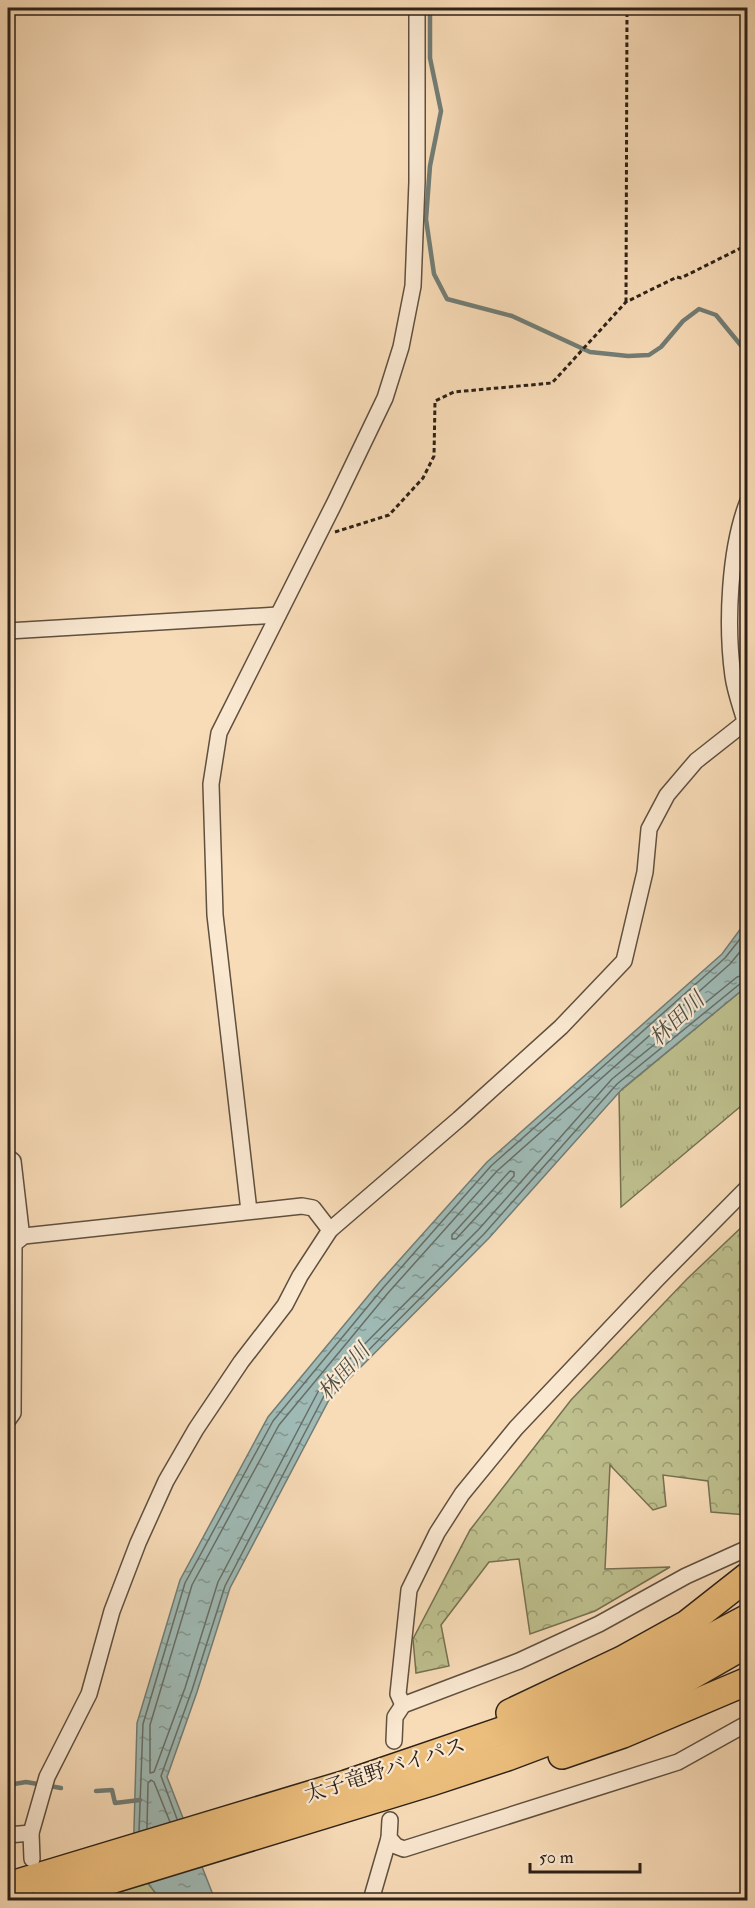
<svg xmlns="http://www.w3.org/2000/svg" width="755" height="1908" viewBox="0 0 755 1908" font-family="'IM FELL Double Pica','Noto Serif JP',serif">
<style>
.grass{fill:url(#grass-tufts);stroke:#767052;stroke-width:1.5}
.forest{fill:url(#forest-crowns);stroke:#767052;stroke-width:1.5}
.water{fill:url(#water-ripples);stroke:#717d76;stroke-width:1.5}
.lines{fill:none;stroke-linecap:round;stroke-linejoin:round}
.shore{stroke:#666e66;stroke-width:1.5}
.stream{stroke:#717d76;stroke-width:4.5}
.street-casing{stroke:#60503f;stroke-width:18}
.highway-casing{stroke:#2d2117;stroke-width:30}
.path{stroke:#2d2117;stroke-width:3;stroke-dasharray:4.5 3;stroke-linecap:butt}
.street{stroke:#fae8d1;stroke-width:15}
.highway{stroke:#ecbe7c;stroke-width:27}
.labels{text-anchor:middle;dominant-baseline:central;stroke-width:4.5;stroke-linejoin:round;paint-order:stroke}
.street-label{font-size:21px;fill:#2d2117;stroke:#fae8d1}
.water-label{font-size:22px;font-style:italic;fill:#4f4f46;stroke:#fae8d1}
</style>
<defs>
<pattern id="grass-tufts" width="24" height="20" patternUnits="userSpaceOnUse" patternTransform="scale(1.5)"><rect width="24" height="20" fill="#bec08e"/><path d="M3 7l-1-3M5 7V3M7 7l1-3M15 17l-1-3M17 17v-4M19 17l1-3" fill="none" stroke="#9b9c73"/></pattern>
<pattern id="forest-crowns" width="20" height="18" patternUnits="userSpaceOnUse" patternTransform="scale(1.5)"><rect width="20" height="18" fill="#bec08e"/><path d="M2 6a3 3 0 1 1 6 0M12 15a3 3 0 1 1 6 0" fill="none" stroke="#9b9c73"/></pattern>
<pattern id="water-ripples" width="26" height="14" patternUnits="userSpaceOnUse" patternTransform="scale(1.5)"><rect width="26" height="14" fill="#9fbab5"/><path d="M2 4q2-2 4 0t4 0M15 11q2-2 4 0t4 0" fill="none" stroke="#829792"/></pattern>
</defs>
<rect width="100%" height="100%" fill="#f8dcb8"/>
<filter id="stains"><feTurbulence type="fractalNoise" baseFrequency=".00333" numOctaves="4"/><feColorMatrix values="0 0 0 0 .2 0 0 0 0 .09 0 0 0 0 .02 0 0 0 .5 -.17"/></filter>
<radialGradient id="worn" r=".72"><stop offset=".6" stop-color="#630" stop-opacity="0"/><stop offset="1" stop-color="#630" stop-opacity=".3"/></radialGradient>
<g class="grass">
<path d="M747,986V1101L621,1207L619,1092Z"/>
<path d="M133,1864L161,1900H103L102,1874Z"/>
</g>
<path class="forest" d="M747,1222V1515L711,1512L708,1481L663,1475L666,1506L653,1510L610,1465L605,1569L670,1567L595,1611L530,1634L519,1559L489,1562L441,1625L449,1666L416,1673L413,1639L470,1530L571,1400L687,1279Z"/>
<path class="water" d="M747,920V986L622,1089L489,1238L330,1398L230,1588L197,1692L167,1777L215,1900H161L133,1864L137,1723L180,1580L268,1417L378,1284L487,1162L722,954Z"/>
<g class="lines">
<g class="shore">
<path d="M748,942L730,964L497,1171L388,1293L279,1425L192,1585L150,1725V1773L154,1772L185,1688L218,1582L319,1390L479,1229L612,1079L737,977L748,974"/>
<path d="M510,1171L514,1172V1176L456,1239H452V1235Z"/>
<path d="M177,1819L161,1776L192,1690L225,1586L325,1394L484,1234L617,1084L741,983L748,982"/>
<path d="M147,1828L148,1783L151,1780L154,1782L170,1822"/>
<path d="M139,1831L143,1724L185,1583L273,1421L383,1288L491,1166L725,958L748,929"/>
</g>
<g class="stream">
<path d="M430,8V58L441,111L430,166L426,219L434,274L447,299L512,316L590,352L628,356L649,355L661,347L683,321L699,309L716,315L748,354"/>
<path d="M8,1785L26,1782L61,1788"/>
<path d="M96,1791L112,1790L115,1803L140,1800"/>
</g>
<defs>
<g id="street">
<path d="M8,631L278,615"/>
<path d="M745,721C741,707 735,691 733,676C726,625 729,549 748,501"/>
<path d="M8,1157L13,1161L21,1230L24,1236"/>
<path d="M249,1211L215,915L211,784L219,733L335,502L385,398L401,347L413,286L417,182V8"/>
<path d="M8,1420L13,1413L14,1247L15,1243L24,1236L302,1206L313,1208L330,1230"/>
<path d="M403,1705L398,1694L409,1590L437,1533L462,1494L516,1428L658,1278L748,1187"/>
<path d="M394,1741L395,1717L403,1705L519,1661L599,1624L686,1576L748,1548"/>
<path d="M390,1820L389,1838L396,1846L404,1849L678,1762L748,1723"/>
<path d="M8,1835L31,1833"/>
<path d="M32,1859L31,1833L47,1777L89,1694L112,1611L138,1543L166,1481L196,1429L241,1362L285,1305L300,1276L330,1230L459,1119L561,1027L624,961L645,872L649,829L667,795L696,761L748,720"/>
<path d="M371,1900L389,1838"/>
</g>
<g id="highway">
<path d="M510,1713L622,1660L687,1624L748,1576"/>
<path d="M562,1755L623,1734L748,1681"/>
<path d="M8,1886L346,1784L598,1698L748,1618"/>
<path d="M45,1900L431,1782L507,1757L576,1731L661,1693L748,1643"/>
</g>
</defs>
<use href="#street" class="street-casing"/>
<use href="#highway" class="highway-casing"/>
<g class="path">
<path d="M626,302L627,8"/>
<path d="M335,532L389,515L423,478L434,456L435,401L454,392L552,383L626,302L677,277L681,278L741,248H748"/>
</g>
<use href="#street" class="street"/>
<use href="#highway" class="highway"/>
</g>
<g class="labels">
<g class="street-label">
<text transform="translate(385 1770) rotate(-18)">太子竜野バイパス</text>
</g>
<g class="water-label">
<text transform="translate(677 1019) rotate(-44)">林田川</text>
<text transform="translate(344 1372) rotate(-49)">林田川</text>
</g>
</g>
<rect width="755" height="1908" fill="none" stroke="#f8dcb8" stroke-width="30"/>
<rect x="9" y="9" width="737" height="1890" fill="none" stroke="#2d2117" stroke-width="3"/>
<rect x="15" y="15" width="725" height="1878" fill="none" stroke="#2d2117" stroke-width="1.5"/>
<path d="M530 1863v9h110v-9" fill="none" stroke="#2d2117" stroke-width="3"/>
<text x="539" y="1863" font-size="18" fill="#2d2117" stroke="#fae8d1" stroke-width="4.5" paint-order="stroke">50 m</text>
<rect width="100%" height="100%" filter="url(#stains)"/>
<rect width="100%" height="100%" fill="url(#worn)"/>
</svg>
